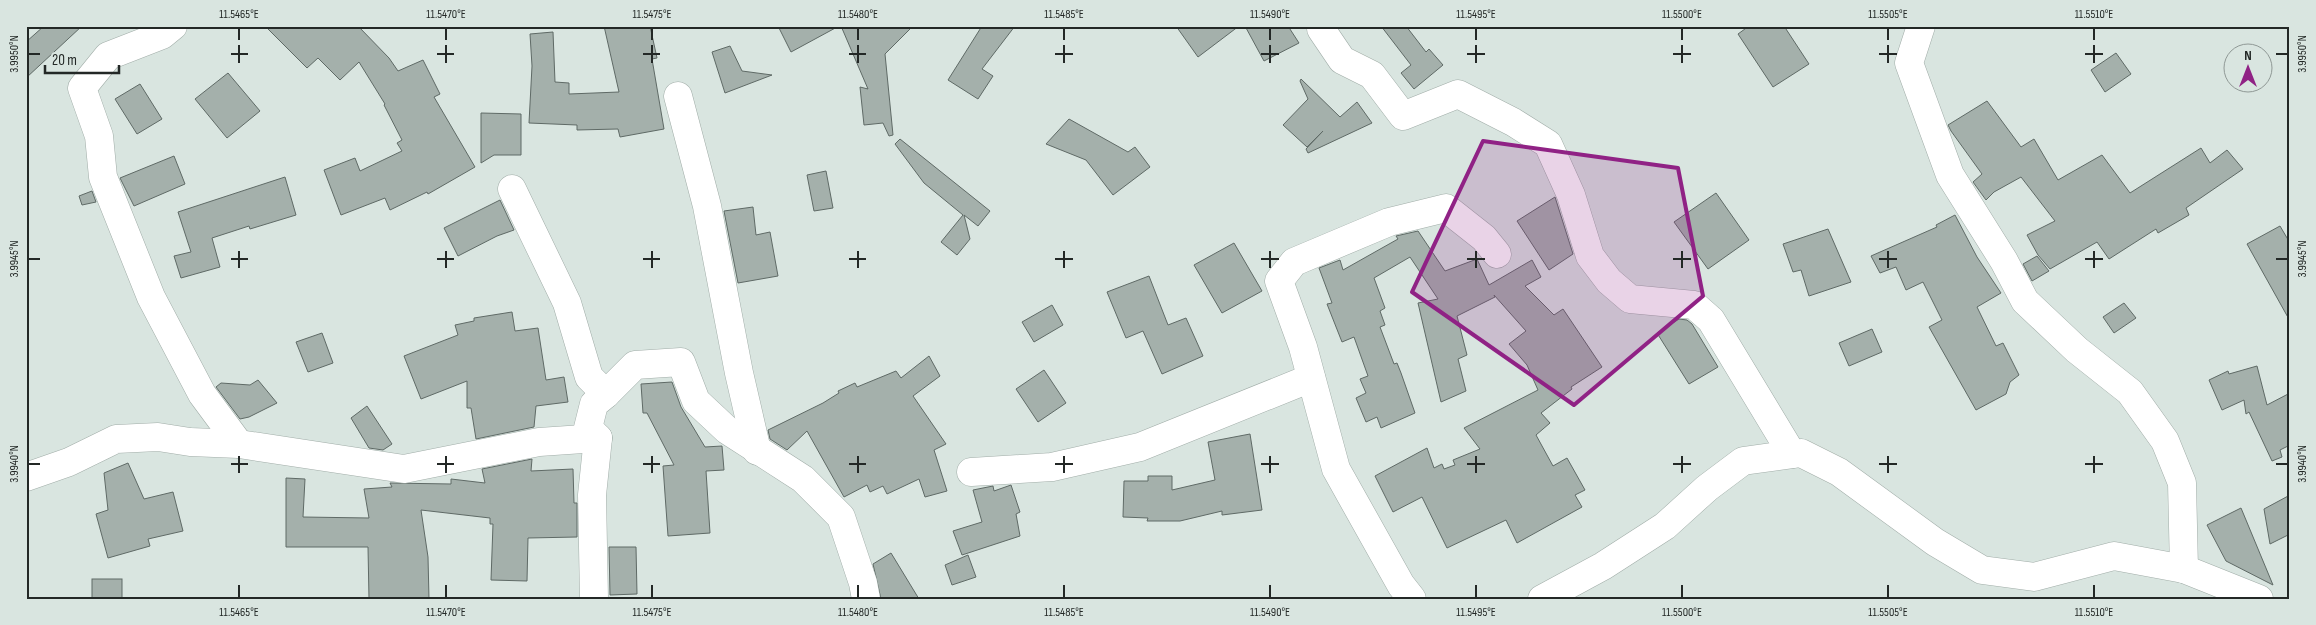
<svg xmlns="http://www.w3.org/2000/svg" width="2316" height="625" viewBox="0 0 2316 625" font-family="'Sofia Sans Condensed',sans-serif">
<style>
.building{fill:#a4b0ab;stroke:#5f6a66}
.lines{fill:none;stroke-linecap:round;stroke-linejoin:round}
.minor-casing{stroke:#a1ada8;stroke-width:29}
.minor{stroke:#fff;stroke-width:28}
.marked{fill:#902285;fill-opacity:0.2;stroke:#902285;stroke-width:4;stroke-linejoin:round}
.ticks{fill:none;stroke:#232826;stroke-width:2}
.neatline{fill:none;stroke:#232826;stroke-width:2}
.ticks-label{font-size:12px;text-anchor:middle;fill:#232826}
</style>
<rect width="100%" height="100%" fill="#d9e5e0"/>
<g class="building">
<path d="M44,26H82L26,78V42Z"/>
<path d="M265,26H358L389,58L398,71L423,60L440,94L434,97L475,167L428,194L427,192L390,210L385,198L341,215L324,170L355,158L360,171L402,151L397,143L402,140L384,105L385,104L359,62L340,80L318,58L307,68Z"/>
<path d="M604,26H650L657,58L652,59L664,129L620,137L618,129L577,130V125L529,123L532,66L530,34L553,32L555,82L569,83V94L619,92Z"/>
<path d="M778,26H839L791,52Z"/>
<path d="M841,26H913L885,54L893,135L889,136L883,123L864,125L860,87L868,89Z"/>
<path d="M982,26H1015L982,69L993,76L978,99L948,80Z"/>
<path d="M1176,26H1239L1198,57Z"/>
<path d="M1245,26H1288L1299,43L1264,61Z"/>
<path d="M1381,26H1406L1426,52L1429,49L1443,65L1414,89L1401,73L1411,65Z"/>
<path d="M1749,26H1784L1809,64L1773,87L1738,34Z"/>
<path d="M730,46L742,71L772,75L725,93L712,52Z"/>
<path d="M2116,53L2131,74L2105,92L2091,70Z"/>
<path d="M228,73L260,111L227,138L195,99Z"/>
<path d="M1301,79L1340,117L1357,102L1372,123L1308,153L1306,149L1323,131L1307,147L1283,125L1308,99L1300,81Z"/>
<path d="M140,84L162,119L137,134L115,99Z"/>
<path d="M1987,101L2021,147L2034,139L2058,180L2102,155L2130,193L2201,148L2210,163L2227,150L2243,169L2186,208L2189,215L2158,233L2156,229L2109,259L2097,242L2050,269L2038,255L2027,235L2055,221L2021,177L1994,192L1986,200L1973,182L1982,174L1951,131L1948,125Z"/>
<path d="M481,113L521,114V155H494L481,163Z"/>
<path d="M1069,119L1128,152L1135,147L1150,167L1113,195L1086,160L1046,144Z"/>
<path d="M900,139L990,211L978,226L964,215L970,239L957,255L941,242L963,215L924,183L895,144Z"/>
<path d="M174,156L185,184L134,206L120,178Z"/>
<path d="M826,171L833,208L814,211L807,175Z"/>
<path d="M285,177L296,215L250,229L249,226L212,238L220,267L181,278L174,256L191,252L178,212Z"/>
<path d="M92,191L96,202L82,205L79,196Z"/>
<path d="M1716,193L1749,240L1708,269L1674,222Z"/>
<path d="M1555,197L1573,254L1549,270L1517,221Z"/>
<path d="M500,200L514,230L497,236L458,256L444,228Z"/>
<path d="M753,207L756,235L770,232L778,276L738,283L724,211Z"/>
<path d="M1955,215L1977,257L2001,293L1977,307L1996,346L2003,343L2019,375L2010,382L2006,394L1976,410L1929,327L1942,320L1923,282L1906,290L1896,267L1880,273L1871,256L1937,227L1936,225Z"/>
<path d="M2280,226L2290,243V321L2247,244Z"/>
<path d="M1828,229L1851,282L1809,296L1801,270L1793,272L1783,244Z"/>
<path d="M1418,231L1445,271L1477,259L1489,285L1532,260L1541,277L1525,286L1554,315L1563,309L1602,367L1571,387L1572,389L1541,413L1550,423L1536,435L1553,466L1567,458L1585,490L1575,495L1582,507L1517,543L1506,520L1447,548L1422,497L1393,512L1375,476L1427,448L1434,468L1442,464L1444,469L1455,465L1453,460L1480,449L1464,428L1538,390L1527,365L1509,344L1526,331L1494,295L1495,297L1457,316L1467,355L1458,359L1466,391L1441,402L1418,303L1438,299L1410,257L1374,278L1385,308L1380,311L1385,325L1380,327L1394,364L1397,363L1401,373L1415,413L1381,428L1377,417L1366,422L1356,398L1366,393L1360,379L1368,376L1354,337L1342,342L1327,304L1332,303L1319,268L1340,260L1343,270L1398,239L1396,236Z"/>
<path d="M1234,243L1262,291L1222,313L1194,265Z"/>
<path d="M2037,256L2049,271L2032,281L2023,264Z"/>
<path d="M1149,276L1168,325L1186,318L1203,356L1162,374L1143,331L1126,338L1107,292Z"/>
<path d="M2124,303L2136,318L2114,333L2103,317Z"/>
<path d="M1052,305L1063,325L1034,342L1022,322Z"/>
<path d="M512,312L515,331L538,328L546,380L564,377L568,402L536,406L534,427L476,439L471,408H467V381L421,399L404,356L458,335L455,325L474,321V318Z"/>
<path d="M1679,319L1687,320L1692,324L1718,367L1689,384L1657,333Z"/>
<path d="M1872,329L1882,352L1849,366L1839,343Z"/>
<path d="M322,333L333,363L308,372L296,342Z"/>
<path d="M929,356L940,376L913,396L946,444L934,450L947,491L925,497L919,479L887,494L883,486L870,492L867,485L844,497L807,431L787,450L770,439L768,430L823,403L839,393L838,391L855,383L857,387L896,371L901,378Z"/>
<path d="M2257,366L2267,405L2290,393V445L2280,450L2282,457L2272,461L2249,412L2246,414L2244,400L2222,410L2209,380L2228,371L2229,374Z"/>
<path d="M1044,370L1066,403L1038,422L1016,389Z"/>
<path d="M258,380L277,403L249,417L240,419L216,387L221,383L250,385Z"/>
<path d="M672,382L681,407L705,447L722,446L724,470L706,471L710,533L668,536L663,466L674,465L647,413H643L641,384Z"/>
<path d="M367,406L392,444L383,450L369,448L351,418Z"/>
<path d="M1250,434L1262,510L1222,515V511L1180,521H1147L1148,518L1123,517L1124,481H1148V476H1172V490L1215,480L1208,442Z"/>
<path d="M532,459L531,471L573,469L574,503H577V537L528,538L527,581L491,580L493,524H490V518L421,510L428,557L429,599H369L368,547H286V478L305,479L303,517L369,518L364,489L392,487L390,483L451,484V479L485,483L482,469Z"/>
<path d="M128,463L144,499L173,492L183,531L148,539L150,546L108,558L96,514L108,510L104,473Z"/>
<path d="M1011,485L1020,512L1016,514L1020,536L962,555L953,531L982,522L973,490L993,486L994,491Z"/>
<path d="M2290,495V534L2270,544L2264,509Z"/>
<path d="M2241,508L2273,585L2226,561L2207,525Z"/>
<path d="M609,547H636L637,594L610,595Z"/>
<path d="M891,553L919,599H881L873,564Z"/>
<path d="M968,555L976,577L952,585L945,565Z"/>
<rect x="92" y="579" width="30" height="20"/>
</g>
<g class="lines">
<defs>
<g id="minor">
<path d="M173,26L162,35L108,56L82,88L99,136L103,177L151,297L202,394L239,444"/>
<path d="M1324,26L1321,29L1342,60L1372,75L1403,116L1458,94L1513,122L1548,144L1571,195L1590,256L1609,281L1630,299L1694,305L1711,320L1792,454"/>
<path d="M1921,26L1909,63L1950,175L2004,261L2025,301L2077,350L2130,392L2165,441L2182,483L2184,569"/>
<path d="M678,96L707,206L739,373L757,451"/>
<path d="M512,189L567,303L589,377L606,394"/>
<path d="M971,472L1052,467L1140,447L1311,378"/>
<path d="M26,477L69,462L116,439L158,437L190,442L239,444L404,469L539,442L598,438"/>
<path d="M594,598L592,495L598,438L588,428L594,404L606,394L635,365L681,362L696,401L727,430L803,479L841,517L863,583L866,599"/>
<path d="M1412,599L1401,585L1336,469L1303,347L1279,281L1294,262L1389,222L1446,208L1484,238L1497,254"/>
<path d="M1542,599L1603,566L1665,526L1707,488L1743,461L1801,453L1839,472L1935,542L1982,570L2034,577L2114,556L2184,569L2259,599"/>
</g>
</defs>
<use href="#minor" class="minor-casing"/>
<use href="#minor" class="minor"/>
</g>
<path class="marked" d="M1483,141L1678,168L1703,296L1574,405L1412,292Z"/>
<path class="ticks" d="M239,28V40M446,28V40M652,28V40M858,28V40M1064,28V40M1270,28V40M1476,28V40M1682,28V40M1888,28V40M2094,28V40M239,45V63M446,45V63M652,45V63M858,45V63M1064,45V63M1270,45V63M1476,45V63M1682,45V63M1888,45V63M2094,45V63M28,54H40M231,54H248M437,54H454M643,54H660M849,54H866M1055,54H1073M1261,54H1279M1467,54H1485M1673,54H1691M1879,54H1897M2085,54H2103M2276,54H2288M239,251V268M446,251V268M652,251V268M858,251V268M1064,251V268M1270,251V268M1476,251V268M1682,251V268M1888,251V268M2094,251V268M28,259H40M231,259H248M437,259H454M643,259H660M849,259H866M1055,259H1073M1261,259H1279M1467,259H1485M1673,259H1691M1879,259H1897M2085,259H2103M2276,259H2288M239,456V473M446,456V473M652,456V473M858,456V473M1064,456V473M1270,456V473M1476,456V473M1682,456V473M1888,456V473M2094,456V473M28,464H40M231,464H248M437,464H454M643,464H660M849,464H866M1055,464H1073M1261,464H1279M1467,464H1485M1673,464H1691M1879,464H1897M2085,464H2103M2276,464H2288M239,585V598M446,585V598M652,585V598M858,585V598M1064,585V598M1270,585V598M1476,585V598M1682,585V598M1888,585V598M2094,585V598"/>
<rect width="2316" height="625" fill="none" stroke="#d9e5e0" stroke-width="55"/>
<g transform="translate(2248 68)"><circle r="24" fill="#d9e5e0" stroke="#909996"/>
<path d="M0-4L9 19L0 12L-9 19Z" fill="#902285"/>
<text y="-8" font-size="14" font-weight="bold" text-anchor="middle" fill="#232826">N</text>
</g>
<path d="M45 65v8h74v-8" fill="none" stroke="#232826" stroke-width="2.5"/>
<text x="52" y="65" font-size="15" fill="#232826" stroke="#d9e5e0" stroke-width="4" paint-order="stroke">20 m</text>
<rect x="28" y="28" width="2260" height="570" class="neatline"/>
<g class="ticks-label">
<text x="239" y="18">11.5465°E</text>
<text x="446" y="18">11.5470°E</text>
<text x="652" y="18">11.5475°E</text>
<text x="858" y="18">11.5480°E</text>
<text x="1064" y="18">11.5485°E</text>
<text x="1270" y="18">11.5490°E</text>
<text x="1476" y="18">11.5495°E</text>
<text x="1682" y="18">11.5500°E</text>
<text x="1888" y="18">11.5505°E</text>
<text x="2094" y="18">11.5510°E</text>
<text transform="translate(14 54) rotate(-90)" y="4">3.9950°N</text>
<text transform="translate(2302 54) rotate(-90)" y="4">3.9950°N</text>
<text transform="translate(14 259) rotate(-90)" y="4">3.9945°N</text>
<text transform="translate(2302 259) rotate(-90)" y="4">3.9945°N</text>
<text transform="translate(14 464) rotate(-90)" y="4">3.9940°N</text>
<text transform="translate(2302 464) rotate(-90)" y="4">3.9940°N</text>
<text x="239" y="616">11.5465°E</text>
<text x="446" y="616">11.5470°E</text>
<text x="652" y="616">11.5475°E</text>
<text x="858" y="616">11.5480°E</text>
<text x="1064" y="616">11.5485°E</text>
<text x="1270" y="616">11.5490°E</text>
<text x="1476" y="616">11.5495°E</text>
<text x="1682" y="616">11.5500°E</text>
<text x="1888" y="616">11.5505°E</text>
<text x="2094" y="616">11.5510°E</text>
</g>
</svg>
